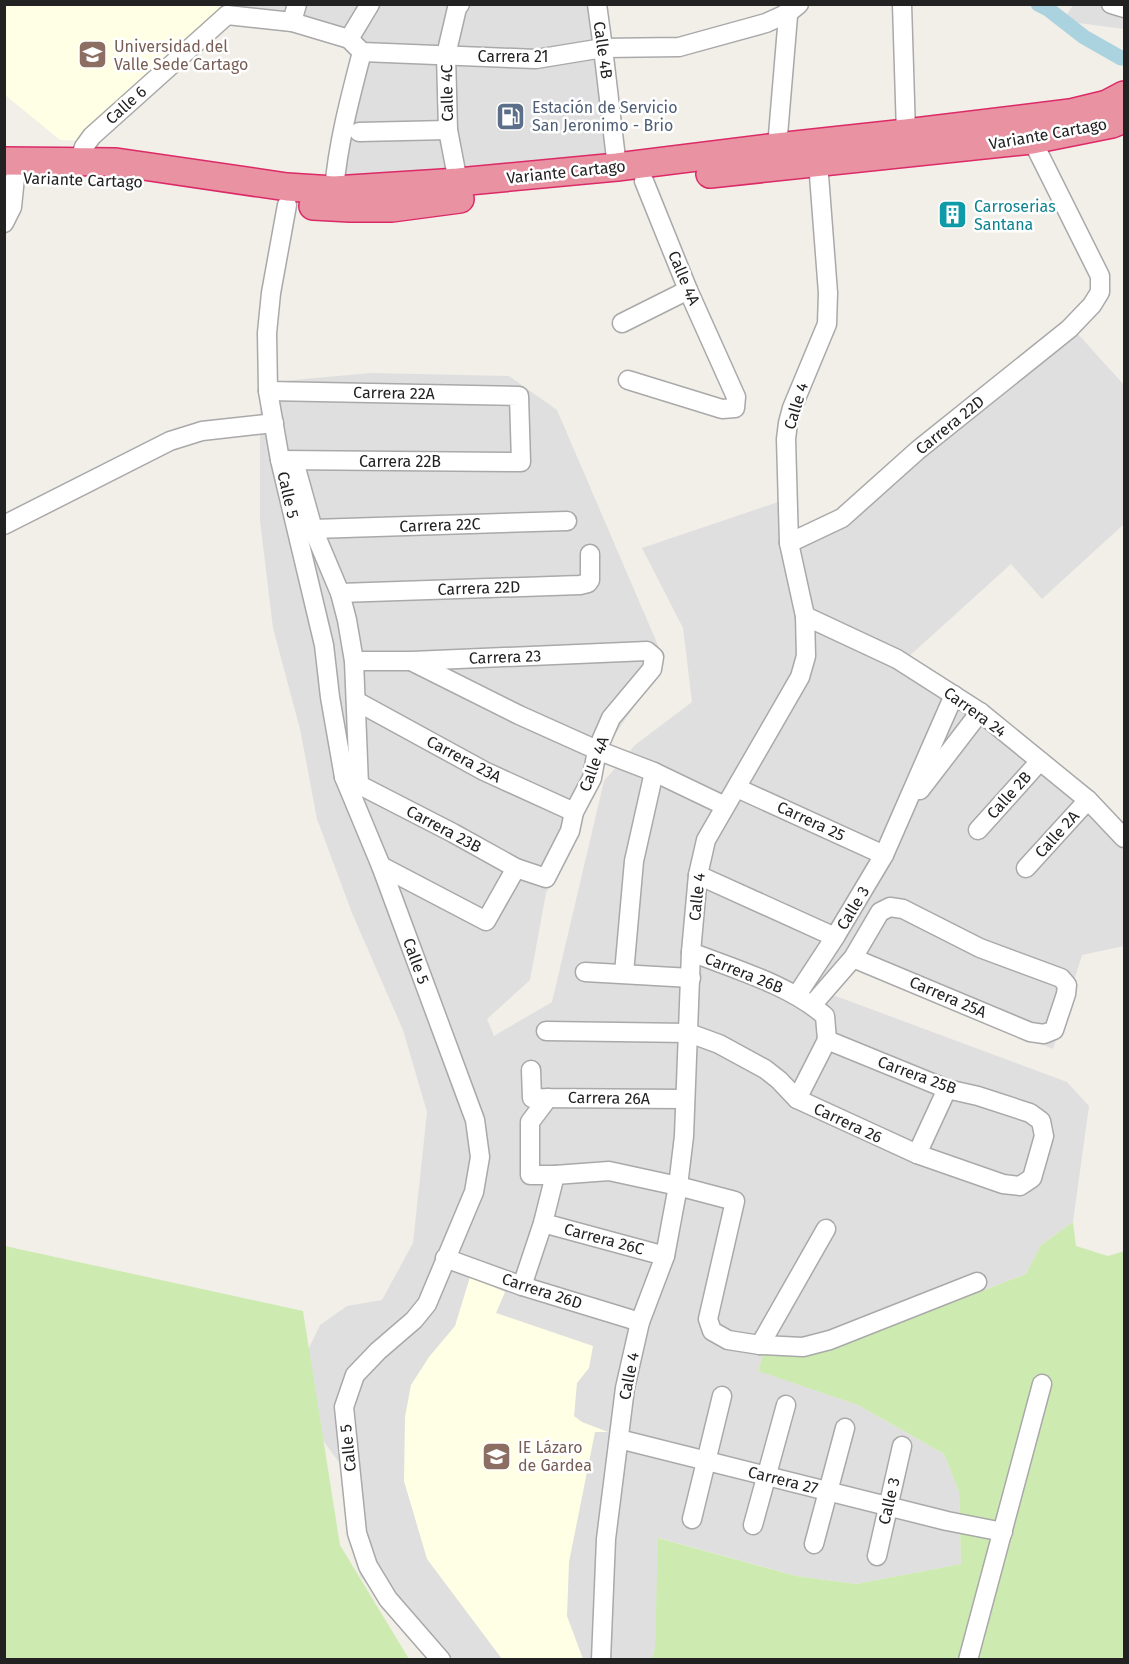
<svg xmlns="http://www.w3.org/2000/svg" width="1129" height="1664" viewBox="0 0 1129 1664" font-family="'Fira Sans',sans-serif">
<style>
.residential{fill:#e0dfdf}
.education{fill:#ffffe5}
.grass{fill:#cdebb0}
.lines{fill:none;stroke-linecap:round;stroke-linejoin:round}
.canal{stroke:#aad3df;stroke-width:15}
.minor-casing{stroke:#a9a9a9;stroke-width:21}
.highway-casing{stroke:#dc2a67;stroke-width:30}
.minor{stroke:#fff;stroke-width:18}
.highway{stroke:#e892a2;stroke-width:27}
.labels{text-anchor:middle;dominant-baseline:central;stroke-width:5;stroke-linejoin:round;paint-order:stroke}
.education-label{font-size:16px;fill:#785e54;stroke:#fff;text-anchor:start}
.street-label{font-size:16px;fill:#222;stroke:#fff}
.service-label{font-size:16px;fill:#4e5e75;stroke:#fff;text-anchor:start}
.culture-label{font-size:16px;fill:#0d838f;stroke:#fff;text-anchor:start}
</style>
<rect width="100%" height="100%" fill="#f2efe9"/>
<g class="residential">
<path d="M222,5H600L617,164L333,185L361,52L349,39L227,15Z"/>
<path d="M1073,5H1124V29L1063,21Z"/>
<path d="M1068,323L1124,385V524L1042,599L1011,564L906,659L1004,723L1124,824V946L1082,955L1053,1049L859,968L833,995L1067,1082L1089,1106L1073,1222L1041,1245L1026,1274L828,1351L763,1355L758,1370L858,1405L944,1454L959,1492L961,1564L856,1584L796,1576L659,1538L655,1648L652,1660L429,1659L360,1576L344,1469L308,1420L300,1367L320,1325L347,1306L382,1300L413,1243L427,1112L403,1030L352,913L317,819L300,729L273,628L260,521V383L371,373L509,376L557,410L660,650L655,677L611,740L573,843L546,893L530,980L487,1019L494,1036L552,1002L604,781L635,745L692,702L683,628L642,548L793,497L797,532L848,507Z"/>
</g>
<g class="education">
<path d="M222,4L227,15L83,141L60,140L5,95L4,5Z"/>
<path d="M470,1277L505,1292L496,1313L593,1346L589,1368L577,1383L574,1416L582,1422L608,1432H595L569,1562L567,1616L583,1659H502L427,1559L404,1481L405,1417L411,1385L429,1357L455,1326Z"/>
</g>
<g class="grass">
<path d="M1073,1222L1076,1246L1108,1256L1124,1251V1659L652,1660L655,1647L658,1538L796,1576L856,1584L961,1564L959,1492L944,1454L858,1405L758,1371L763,1355L828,1351L1026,1274L1041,1245Z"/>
<path d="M5,1246L303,1311L340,1545L409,1659H5Z"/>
</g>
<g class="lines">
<path class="canal" d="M1038,4L1048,9L1084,37L1121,58H1124"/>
<defs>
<g id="minor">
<path d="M597,4L603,48L617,167"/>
<path d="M902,4L906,133"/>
<path d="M1111,4L1124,8"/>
<path d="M227,15L292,22L349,39L362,52L536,59L603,48L679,47L766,23L788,13L799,4"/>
<path d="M292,22L297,4"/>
<path d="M349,39L370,4"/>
<path d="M359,132L448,130"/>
<path d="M777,147L789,4"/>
<path d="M79,161L84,147L92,136L227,15"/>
<path d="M458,182L448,130L446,55L457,8L460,4"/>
<path d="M334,190C338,143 350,98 362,52"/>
<path d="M287,205L271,293L267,333L268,391L280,460L324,645L330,697L344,777L381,866L475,1120L480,1157L474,1192L427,1304L414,1320L378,1351L355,1375L344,1407L357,1533L368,1566L388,1599L441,1660"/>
<path d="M4,223L12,207L15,177"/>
<path d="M622,323L688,290"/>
<path d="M628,380L722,409L735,408L736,397L688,290L644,181"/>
<path d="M268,391L519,396L521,462L280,460"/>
<path d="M294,461L313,529L340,593L347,620L354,661L359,785"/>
<path d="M4,525L170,441L202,431L274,423"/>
<path d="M313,529L567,521"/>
<path d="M789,543L842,518L918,450L1069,329L1092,305L1100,292V276L1032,140"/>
<path d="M340,593L580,585L588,583L590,580V554"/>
<path d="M805,616L897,659L980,712L1088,800L1124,838"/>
<path d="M413,662L519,715L597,750L654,772L725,806"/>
<path d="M356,701L484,771L574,812"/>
<path d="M344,777L453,833L516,868L546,878L570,831L574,812L592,778L597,750L611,718L652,669L654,657L647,651L412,661H354"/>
<path d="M737,788L884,855"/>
<path d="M920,790L980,712"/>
<path d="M978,830L1040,761"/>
<path d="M381,866L486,921L516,868"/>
<path d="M1026,868L1088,800"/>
<path d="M698,875L835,937"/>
<path d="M691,952C734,969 790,985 825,1016L827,1040"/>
<path d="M585,972L691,978"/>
<path d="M624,973L634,861L654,772"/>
<path d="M797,995L835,937L884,855L954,695"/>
<path d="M813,1004L853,958L880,912L890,907L903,909L980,948L1061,978L1067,985L1066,994L1054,1030L1044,1034L1030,1032L853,958"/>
<path d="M546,1031L689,1033L719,1044L765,1069L779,1080L797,1099L917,1154L1003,1184L1020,1186L1032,1178L1044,1136L1041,1121L1030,1113L978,1096L947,1089L827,1040"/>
<path d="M531,1070L532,1098L685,1099"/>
<path d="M548,1098L530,1122V1175H555L609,1171L678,1186L735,1201L708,1319L712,1331L728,1340L760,1345L803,1347L830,1340L977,1282"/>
<path d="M797,1099L827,1040"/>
<path d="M917,1154L947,1089"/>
<path d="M543,1223L665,1256"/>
<path d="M445,1258L522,1286L640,1322"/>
<path d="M522,1286L543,1223L555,1175"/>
<path d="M760,1345L826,1229"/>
<path d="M619,1439L947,1521L1003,1532"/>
<path d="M692,1519L722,1396"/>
<path d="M753,1525L786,1405"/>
<path d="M814,1544L845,1428"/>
<path d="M877,1556L902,1446"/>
<path d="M601,1660L606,1539L625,1388L640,1322L665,1256L678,1186L684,1136L691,952L698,875L706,840L800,677L806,656L805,616L789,543L786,439L788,423L792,408L827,324L828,293L818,162"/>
<path d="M968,1660L1042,1384"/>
</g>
<g id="highway">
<path d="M4,161L116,162L287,187L334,190L458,182L617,167L777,147L906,133L1070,113L1107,104L1124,95"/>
<path d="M710,174L1032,140L1112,124L1124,119"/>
<path d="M313,206L350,208H392L460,199"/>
</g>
</defs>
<use href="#minor" class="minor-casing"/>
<use href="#highway" class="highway-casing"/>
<use href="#minor" class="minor"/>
<use href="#highway" class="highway"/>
</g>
<defs>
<symbol id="university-square" viewBox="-11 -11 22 22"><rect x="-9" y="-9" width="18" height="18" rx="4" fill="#8d6e63" stroke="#fff"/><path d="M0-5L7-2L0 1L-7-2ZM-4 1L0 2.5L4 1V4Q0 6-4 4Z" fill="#fff"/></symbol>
<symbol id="fuel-square" viewBox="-11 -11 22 22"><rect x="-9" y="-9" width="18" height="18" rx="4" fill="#5c6f8a" stroke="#fff"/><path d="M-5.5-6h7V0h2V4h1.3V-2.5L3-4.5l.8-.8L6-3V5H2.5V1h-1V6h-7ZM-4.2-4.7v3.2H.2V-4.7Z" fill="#fff"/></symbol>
<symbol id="building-square" viewBox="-11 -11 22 22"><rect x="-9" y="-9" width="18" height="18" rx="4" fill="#0f9aa8" stroke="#fff"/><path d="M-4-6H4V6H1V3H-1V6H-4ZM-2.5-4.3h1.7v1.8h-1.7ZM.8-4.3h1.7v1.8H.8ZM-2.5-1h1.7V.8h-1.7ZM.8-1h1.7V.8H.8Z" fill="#fff"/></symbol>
<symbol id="school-square" viewBox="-11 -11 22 22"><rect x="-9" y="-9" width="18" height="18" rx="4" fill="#8d6e63" stroke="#fff"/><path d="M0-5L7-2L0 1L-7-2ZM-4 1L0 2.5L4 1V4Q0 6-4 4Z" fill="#fff"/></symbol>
</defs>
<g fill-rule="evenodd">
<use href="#university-square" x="76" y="38" width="33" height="33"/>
<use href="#fuel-square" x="494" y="100" width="33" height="33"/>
<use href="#building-square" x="936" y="198" width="33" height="33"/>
<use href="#school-square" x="480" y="1440" width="33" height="33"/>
</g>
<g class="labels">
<g class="education-label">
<text x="114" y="46">Universidad del<tspan x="114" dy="18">Valle Sede Cartago</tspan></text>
<text x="518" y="1447">IE Lázaro<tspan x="518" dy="18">de Gardea</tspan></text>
</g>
<g class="street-label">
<text transform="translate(603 50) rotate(82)">Calle 4B</text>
<text x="513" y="56">Carrera 21</text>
<text transform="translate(447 93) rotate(-91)">Calle 4C</text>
<text transform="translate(126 105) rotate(-42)">Calle 6</text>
<text transform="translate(1048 134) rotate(-10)">Variante Cartago</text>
<text transform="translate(566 172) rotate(-6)">Variante Cartago</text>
<text transform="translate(83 180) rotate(2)">Variante Cartago</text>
<text transform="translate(684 278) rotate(67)">Calle 4A</text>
<text transform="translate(394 393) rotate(1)">Carrera 22A</text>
<text transform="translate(796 406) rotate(-73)">Calle 4</text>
<text transform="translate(950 425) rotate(-39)">Carrera 22D</text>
<text x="400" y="461">Carrera 22B</text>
<text transform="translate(288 495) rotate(77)">Calle 5</text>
<text transform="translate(440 525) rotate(-2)">Carrera 22C</text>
<text transform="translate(479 588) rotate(-2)">Carrera 22D</text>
<text transform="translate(505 657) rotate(-2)">Carrera 23</text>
<text transform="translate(975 712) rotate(36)">Carrera 24</text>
<text transform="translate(464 759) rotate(28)">Carrera 23A</text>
<text transform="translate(594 764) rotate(-70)">Calle 4A</text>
<text transform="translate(1009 795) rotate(-48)">Calle 2B</text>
<text transform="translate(811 821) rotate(25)">Carrera 25</text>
<text transform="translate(444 829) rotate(28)">Carrera 23B</text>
<text transform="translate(1057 834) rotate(-48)">Calle 2A</text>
<text transform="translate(697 897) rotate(-84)">Calle 4</text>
<text transform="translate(853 908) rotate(-59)">Calle 3</text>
<text transform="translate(416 961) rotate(70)">Calle 5</text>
<text transform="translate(744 973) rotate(22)">Carrera 26B</text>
<text transform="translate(948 997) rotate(23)">Carrera 25A</text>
<text transform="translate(917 1075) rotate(20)">Carrera 25B</text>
<text transform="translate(609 1098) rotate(1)">Carrera 26A</text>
<text transform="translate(848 1123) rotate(25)">Carrera 26</text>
<text transform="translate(604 1239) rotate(15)">Carrera 26C</text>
<text transform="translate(542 1291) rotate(18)">Carrera 26D</text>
<text transform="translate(629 1376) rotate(-79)">Calle 4</text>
<text transform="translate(348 1448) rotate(-96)">Calle 5</text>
<text transform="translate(783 1480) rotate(14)">Carrera 27</text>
<text transform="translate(889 1501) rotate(-77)">Calle 3</text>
</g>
<g class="service-label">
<text x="532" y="107">Estación de Servicio<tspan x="532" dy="18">San Jeronimo - Brio</tspan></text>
</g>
<g class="culture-label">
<text x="974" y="206">Carroserias<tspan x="974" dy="18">Santana</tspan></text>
</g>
</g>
<rect width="1129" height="1664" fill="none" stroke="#222222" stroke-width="12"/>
</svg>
